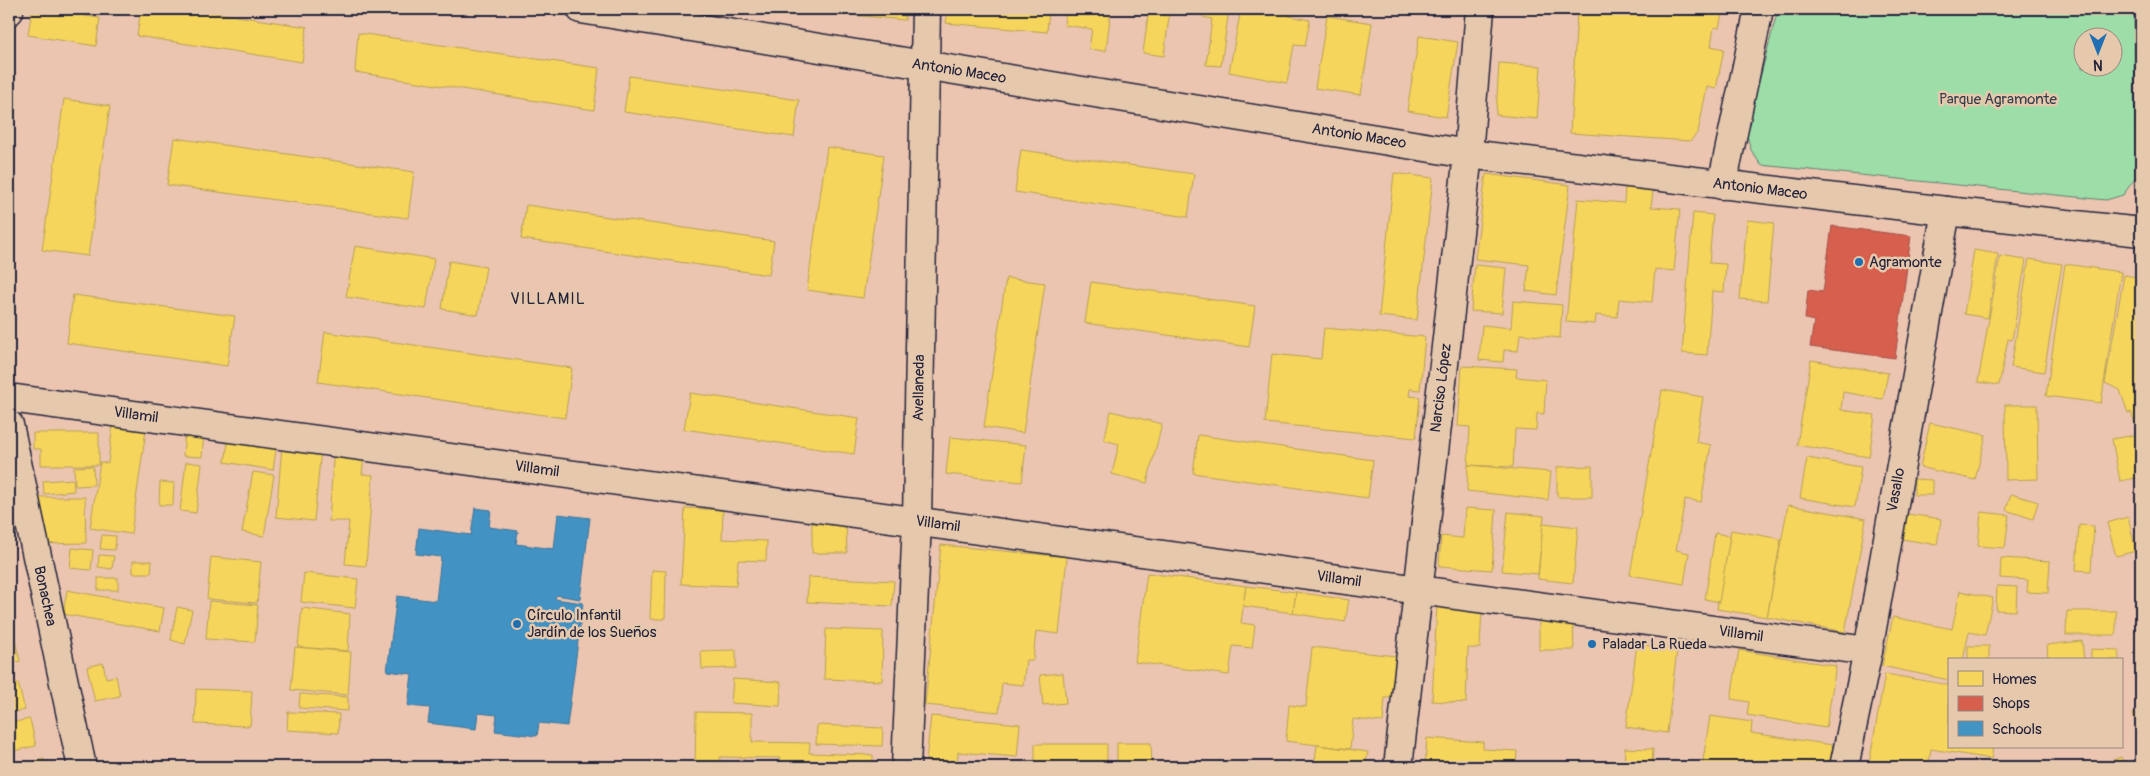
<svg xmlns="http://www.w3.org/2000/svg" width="2150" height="776" viewBox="0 0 2150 776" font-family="Pangolin,sans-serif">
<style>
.green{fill:#9ddea8;stroke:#608072;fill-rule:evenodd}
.homes{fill:#f6d55c;stroke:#b69f52}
.shops{fill:#d6604d;stroke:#a04d48}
.schools{fill:#4393c3;stroke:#39719a}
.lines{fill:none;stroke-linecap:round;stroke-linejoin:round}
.pedestrian-casing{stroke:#22223b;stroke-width:31}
.minor-casing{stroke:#22223b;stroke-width:31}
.tertiary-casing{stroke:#22223b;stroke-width:31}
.pedestrian{stroke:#e6c8ad;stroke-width:28}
.minor{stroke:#e6c8ad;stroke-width:28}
.tertiary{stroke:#e6c8ad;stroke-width:28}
.poi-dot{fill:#1f6fb2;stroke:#e6c8ad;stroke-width:2}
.labels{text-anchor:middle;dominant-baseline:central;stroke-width:5;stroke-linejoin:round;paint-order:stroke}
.street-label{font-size:15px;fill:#22223b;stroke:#e6c8ad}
.park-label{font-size:15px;fill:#343e4b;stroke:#e6c8ad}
.poi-label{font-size:15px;fill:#22223b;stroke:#e6c8ad;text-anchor:start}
.neighbourhood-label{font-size:16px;letter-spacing:1px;fill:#22223b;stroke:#e6c8ad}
</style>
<rect width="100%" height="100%" fill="#ecc5b0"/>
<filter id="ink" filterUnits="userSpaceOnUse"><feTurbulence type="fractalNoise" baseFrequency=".02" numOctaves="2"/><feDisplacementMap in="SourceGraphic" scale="10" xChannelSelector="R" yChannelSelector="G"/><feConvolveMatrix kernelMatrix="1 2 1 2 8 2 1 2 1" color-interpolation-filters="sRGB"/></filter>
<g filter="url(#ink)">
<path class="green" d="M1778,9H2134L2136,177L2123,195L2106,200L1761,165L1751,150L1746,132ZM2082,38H2112V68H2082Z"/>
<g class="homes">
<path d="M32,9H86L85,16L100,18L96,46L28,35Z"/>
<path d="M141,9H192L307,27L302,62L137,36Z"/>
<path d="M809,9H905V20L809,11Z"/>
<path d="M948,9H1049L1047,32L946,23Z"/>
<path d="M1066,9H1111L1106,51L1089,49L1092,29L1064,25Z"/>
<path d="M1149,9H1170L1164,56L1143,53Z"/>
<path d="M1204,9H1229L1221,66L1206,65L1212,19L1203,17Z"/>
<path d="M1241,9H1290L1289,16L1310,20L1305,46L1294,45L1287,83L1229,72Z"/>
<path d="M1417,9H1463L1462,12Z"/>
<path d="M1615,9H1723L1719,28L1714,27L1711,46L1724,49L1716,89L1707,87L1698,132L1690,141L1570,133L1577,13L1615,14Z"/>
<path d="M1327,16L1372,23L1361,95L1315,88Z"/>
<path d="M358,33L599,68L594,110L355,72Z"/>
<path d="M1419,36L1458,42L1446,117L1407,111Z"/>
<path d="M1499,63L1541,66L1537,119L1496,115Z"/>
<path d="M629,76L799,100L794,137L624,112Z"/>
<path d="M64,99L110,106L88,256L42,250Z"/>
<path d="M174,138L414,172L408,218L167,185Z"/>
<path d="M827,147L884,155L863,298L807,290Z"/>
<path d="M1021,150L1194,174L1188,217L1015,192Z"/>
<path d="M1394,173L1433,178L1417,320L1379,316Z"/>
<path d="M1486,174L1570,185L1556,295L1526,291L1529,265L1475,259Z"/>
<path d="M1625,187L1653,190L1651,207L1680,209L1674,271L1655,269L1652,302L1619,299L1617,317L1596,315L1595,324L1566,322L1578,199L1624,203Z"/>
<path d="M526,205L774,241L769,275L521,239Z"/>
<path d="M1693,213L1713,215L1709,263L1726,264L1724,292L1712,291L1707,355L1682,353Z"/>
<path d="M1747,220L1774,223L1767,301L1740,299Z"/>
<path d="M355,246L434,259L426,309L346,297Z"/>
<path d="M1974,250L1998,254L1988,318L1964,314Z"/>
<path d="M2000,256L2026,260L2012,340L2008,339L1999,385L1978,382Z"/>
<path d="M2029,259L2062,264L2044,372L2011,367Z"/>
<path d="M449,261L486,267L478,315L442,309Z"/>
<path d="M2065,264L2121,272L2101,403L2046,396Z"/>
<path d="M1475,265L1506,268L1502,313L1471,311Z"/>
<path d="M2124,275L2141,278V424L2136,426L2131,412L2128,413L2120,390L2105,383Z"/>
<path d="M1006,278L1045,283L1023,433L984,427Z"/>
<path d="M1091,282L1255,306L1249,347L1085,323Z"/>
<path d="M73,295L235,316L227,366L67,343Z"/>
<path d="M1513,301L1562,305L1560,338L1520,334L1518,351L1504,350L1503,362L1479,360L1482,325L1511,328Z"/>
<path d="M1324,328L1425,337L1420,390L1410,389L1409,396L1420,397L1416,438L1265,423L1272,354L1321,359Z"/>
<path d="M325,332L572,368L565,418L318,382Z"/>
<path d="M1811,360L1888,373L1883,399L1843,392L1841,410L1875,415L1869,457L1797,445Z"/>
<path d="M1462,366L1517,369L1516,377L1546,380L1544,414L1537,413L1536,430L1515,429L1513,467L1468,465L1470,427L1458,426Z"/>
<path d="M1662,390L1703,397L1696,442L1711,445L1701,502L1685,499L1676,550L1689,553L1684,584L1630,575Z"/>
<path d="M690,393L859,418L854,454L684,429Z"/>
<path d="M2005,405H2037L2038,479L2006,480Z"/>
<path d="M1111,411L1162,424L1147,483L1112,474L1119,444L1104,440Z"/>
<path d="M1930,423L1986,435L1975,480L1920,467Z"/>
<path d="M113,425L146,430L131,534L90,528L100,462L108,463Z"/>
<path d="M185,430L204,432L202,457L183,456Z"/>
<path d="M33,433H99V465H41V449H33Z"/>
<path d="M2141,434V477L2120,481L2112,439Z"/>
<path d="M229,435L277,443L273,470L225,462Z"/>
<path d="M1198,435L1373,460L1368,498L1193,473Z"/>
<path d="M950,437L1026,445L1022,482L946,474Z"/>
<path d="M334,445L365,447L362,474L373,475L366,566L345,564L349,521H329Z"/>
<path d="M282,446L321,449L314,521L276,517Z"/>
<path d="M1807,458L1861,467L1855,507L1800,498Z"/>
<path d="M186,462L202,464L196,513L180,511Z"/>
<path d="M1468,465L1551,472L1548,500L1467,491Z"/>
<path d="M93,466L94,485L75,486L74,467Z"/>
<path d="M1592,466V497H1557V467Z"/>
<path d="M253,472L274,475L264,536L242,532Z"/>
<path d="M73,479L74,491L44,494L43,481Z"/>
<path d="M1914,479L1932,480V495H1914Z"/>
<path d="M160,482L174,483L173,505H159Z"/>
<path d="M2011,494L2038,502L2033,519L2006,510Z"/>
<path d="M38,497H85L86,543L39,544Z"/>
<path d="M1788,505L1866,519L1845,632L1767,617Z"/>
<path d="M685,508L723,510L722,539L767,541L766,561L738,560L736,586L681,584Z"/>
<path d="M1465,508L1496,510L1492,570L1439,566L1441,536L1463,538Z"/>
<path d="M1508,512L1544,516L1538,574L1502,571Z"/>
<path d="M1981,512L2009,515L2005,548L1978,546Z"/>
<path d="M1901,513L1941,519L1937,545L1897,538Z"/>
<path d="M2128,517L2136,551L2116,556L2107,523Z"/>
<path d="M846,522L847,553H812V523Z"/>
<path d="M1543,523L1578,527L1573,583L1538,579Z"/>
<path d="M2079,525L2094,526L2091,571L2076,570Z"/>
<path d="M1731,530L1781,539L1767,617L1717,609Z"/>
<path d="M1715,533L1730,536L1719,602L1705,599Z"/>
<path d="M102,535L116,536L115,550L100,549Z"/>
<path d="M941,545L1067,557L1059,634L1036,631L1033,660H1026L1023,685L1002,683L999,712L925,705Z"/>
<path d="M72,548L93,550L91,570L70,568Z"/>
<path d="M99,555L114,556L112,569L98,567Z"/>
<path d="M211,557L261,562L257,603L207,599Z"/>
<path d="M2001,558L2050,561L2048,593L2027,592L2028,580L2000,578Z"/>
<path d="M133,561H152L151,573H133Z"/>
<path d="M652,570L666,571L665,619H650Z"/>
<path d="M304,573L358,579L355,608L301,602Z"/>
<path d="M1147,573L1246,586L1241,623L1255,625L1252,648L1233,646L1229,675L1135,662Z"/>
<path d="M808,577L894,581L892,606L807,602Z"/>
<rect x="98" y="578" width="20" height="12"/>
<path d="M1246,586L1296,592L1293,613L1243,606Z"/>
<path d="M1997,586L2017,587L2016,611L1996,610Z"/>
<path d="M67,590L164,608L160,631L63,614Z"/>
<path d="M1960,591L1993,598L1985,635L1969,632L1963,660H1949V680L1882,666L1893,617L1952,629Z"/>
<path d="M1296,592L1349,600L1345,622L1293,613Z"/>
<path d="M209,601L258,605L255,642L206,639Z"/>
<path d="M1437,606L1482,608L1480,648H1468L1466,703L1432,701Z"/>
<path d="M177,607L192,610L185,644L171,640Z"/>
<path d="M302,608L350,614L348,651L298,647Z"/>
<path d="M2067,611H2116V635H2066Z"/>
<path d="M1539,620H1573L1574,650H1539Z"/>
<path d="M11,625L20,661L9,664V626Z"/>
<path d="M826,629L883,631L882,681L824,679Z"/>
<path d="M2082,641L2084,660H2048L2047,645Z"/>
<path d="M1637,644L1677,649L1667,733L1626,727Z"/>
<rect x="1968" y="646" width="21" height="14"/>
<path d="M295,647L351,652L348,695L291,690Z"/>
<path d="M1312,647L1396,656L1392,698H1385L1383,722L1353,719L1350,749L1286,741L1289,705L1306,707Z"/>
<path d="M2091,649L2119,650V660H2091Z"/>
<path d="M736,650V668L702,669L701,651Z"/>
<path d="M1739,650L1836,666L1826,728L1747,715L1749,702L1731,699Z"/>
<path d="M103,663L106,678L116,676L120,696L95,701L87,667Z"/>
<path d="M1063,673L1066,703L1043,705L1040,675Z"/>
<path d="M1885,674L1949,685V747H1993L1991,759L1931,749L1928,767H1888L1869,764Z"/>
<path d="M733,679L781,682L780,706L731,703Z"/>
<path d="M18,683L25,710L9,713V686Z"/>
<path d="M196,689L252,691L250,726L195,724Z"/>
<path d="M300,694L348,697V711L299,708Z"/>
<path d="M2141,711V740L2133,714Z"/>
<path d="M288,712L339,714L338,733L287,730Z"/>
<path d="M696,712L752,713V742L810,743L809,753L873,755V767H780V758L720,757V767H695Z"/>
<path d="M931,716L1020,724L1017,757L958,752L957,765L926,761Z"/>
<path d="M1710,716L1752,722L1751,733L1833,745L1830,767H1702Z"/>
<path d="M30,719L36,746L9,752V723Z"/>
<path d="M817,725L883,728L882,746L816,744Z"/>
<path d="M1427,738L1483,742V749L1517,751L1516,767H1425Z"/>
<path d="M1117,743H1151L1152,767H1117Z"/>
<rect x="1035" y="744" width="72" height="23"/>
<path d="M1317,745L1368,752L1365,767H1314Z"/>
<path d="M1625,748L1653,749L1652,767H1624Z"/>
<path d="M2121,757L2125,767H2094Z"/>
<path d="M44,759L46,767H10Z"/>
</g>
<path class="shops" d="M1832,226L1911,236L1895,358L1810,347L1814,321L1805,319L1808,290L1823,292Z"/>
<path class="schools" d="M475,508L491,510L489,527L518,531L516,544L554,549L558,514L590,518L580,599L556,595L555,599L583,603L567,726L539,723L537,736L495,731L497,715L478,713L476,729L428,723L430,708L408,706L412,674L387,671L397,596L436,601L441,557L416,554L419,528L471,535Z"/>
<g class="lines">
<defs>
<path id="pedestrian" d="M1722,185L1759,9"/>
<g id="minor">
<path d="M581,9L1468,154"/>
<path d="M9,11V9"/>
<path d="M9,398L1868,651"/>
<path d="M9,425L82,767"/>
<path d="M906,767L917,521L926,9"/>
<path d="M1844,767L1868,651L1946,211"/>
</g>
<g id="tertiary">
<path d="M1468,154L1946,211L2141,232"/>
<path d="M1398,767L1468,154L1480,9"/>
</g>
</defs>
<use href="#pedestrian" class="pedestrian-casing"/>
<use href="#minor" class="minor-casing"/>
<use href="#tertiary" class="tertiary-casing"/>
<use href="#pedestrian" class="pedestrian"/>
<use href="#minor" class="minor"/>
<use href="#tertiary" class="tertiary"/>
</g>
</g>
<g class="poi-dot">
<circle cx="1859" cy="262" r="5"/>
<circle cx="517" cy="624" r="5"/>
<circle cx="1592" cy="644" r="5"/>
</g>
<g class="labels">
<g class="street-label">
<text transform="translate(959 71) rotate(9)">Antonio Maceo</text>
<text transform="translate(1359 136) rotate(9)">Antonio Maceo</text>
<text transform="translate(1760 189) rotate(7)">Antonio Maceo</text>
<text transform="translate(919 388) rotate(-89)">Avellaneda</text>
<text transform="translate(1441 388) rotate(-83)">Narciso López</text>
<text transform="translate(136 415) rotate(8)">Villamil</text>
<text transform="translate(537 469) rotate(8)">Villamil</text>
<text transform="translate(1896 490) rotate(-80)">Vasallo</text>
<text transform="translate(938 524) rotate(8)">Villamil</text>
<text transform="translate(1339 579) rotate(8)">Villamil</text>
<text transform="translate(45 596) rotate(78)">Bonachea</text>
<text transform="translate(1741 634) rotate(8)">Villamil</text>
</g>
<g class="park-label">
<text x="1998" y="99">Parque Agramonte</text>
</g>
<g class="poi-label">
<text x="1869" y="262">Agramonte</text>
<text x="527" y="615">Círculo Infantil<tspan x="527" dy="17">Jardín de los Sueños</tspan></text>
<text x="1602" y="644">Paladar La Rueda</text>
</g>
<g class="neighbourhood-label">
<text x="548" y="299">VILLAMIL</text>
</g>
</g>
<rect width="2150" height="776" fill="none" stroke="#e6c8ad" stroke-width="30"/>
<rect x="15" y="15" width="2120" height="746" fill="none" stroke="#22223b" stroke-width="2" filter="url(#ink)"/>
<rect x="1948" y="658" width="175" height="90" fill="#e6c8ad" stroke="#98867f"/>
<rect x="1958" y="671" width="25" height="15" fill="#f6d55c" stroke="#98867f"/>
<text x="1992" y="684" font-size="15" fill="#22223b">Homes</text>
<rect x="1958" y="696" width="25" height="15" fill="#d6604d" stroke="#98867f"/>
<text x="1992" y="708" font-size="15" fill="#22223b">Shops</text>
<rect x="1958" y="721" width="25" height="15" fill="#4393c3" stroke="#98867f"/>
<text x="1992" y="734" font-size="15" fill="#22223b">Schools</text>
<g transform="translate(2098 52) rotate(180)"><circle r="24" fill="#e6c8ad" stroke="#98867f"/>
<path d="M0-4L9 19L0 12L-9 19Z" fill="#1f6fb2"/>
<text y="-8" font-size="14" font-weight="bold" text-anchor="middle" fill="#22223b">N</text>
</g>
</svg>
